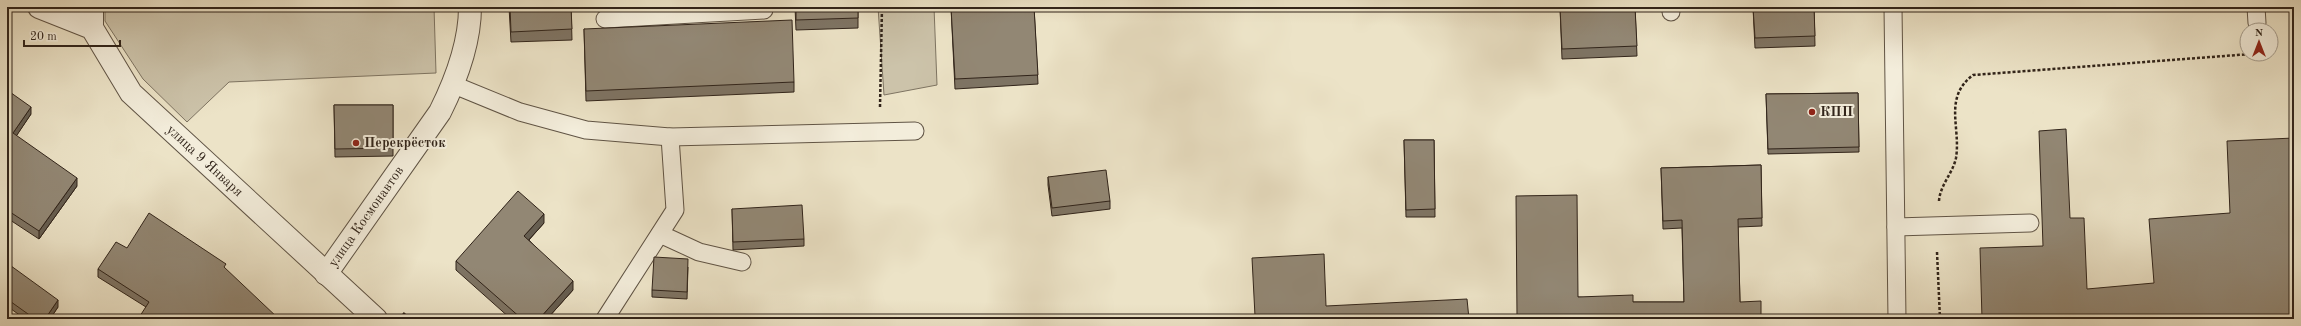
<svg xmlns="http://www.w3.org/2000/svg" width="2301" height="326" viewBox="0 0 2301 326" font-family="'Old Standard TT',serif">
<style>
.green{fill:#ccc3aa;stroke:#7e7462}
.lines{fill:none;stroke-linecap:round;stroke-linejoin:round}
.lane-casing{stroke:#605445;stroke-width:19}
.street-casing{stroke:#605445;stroke-width:24}
.path{stroke:#31241a;stroke-width:2.5;stroke-dasharray:3 2;stroke-linecap:butt}
.lane{stroke:#f3eddb;stroke-width:17}
.street{stroke:#f3eddb;stroke-width:22}
.wall{fill:#7e7464;stroke:#31241a}
.shaded-wall{fill:#665e51;stroke:#31241a}
.building{fill:#928774;stroke:#31241a}
.poi-dot{fill:#8f2418;stroke:#f3eddb;stroke-width:1.5}
.labels{text-anchor:middle;dominant-baseline:central;stroke-width:4;stroke-linejoin:round;paint-order:stroke}
.poi-label{font-size:14px;font-weight:bold;fill:#31241a;stroke:#f3eddb;text-anchor:start}
.street-label{font-size:14px;fill:#31241a;stroke:#f3eddb}
</style>
<rect width="100%" height="100%" fill="#ece3c7"/>
<filter id="stains"><feTurbulence type="fractalNoise" baseFrequency=".005" numOctaves="4"/><feColorMatrix values="0 0 0 0 .2 0 0 0 0 .09 0 0 0 0 .02 0 0 0 .5 -.17"/></filter>
<radialGradient id="worn" r=".72"><stop offset=".6" stop-color="#630" stop-opacity="0"/><stop offset="1" stop-color="#630" stop-opacity=".3"/></radialGradient>
<g class="green">
<path d="M105,7H434L436,73L229,82L187,122L143,79L105,21Z"/>
<path d="M878,7H934L937,85L884,95Z"/>
</g>
<g class="lines">
<defs>
<g id="lane">
<path d="M1671,7V12"/>
<path d="M1893,7L1897,319"/>
<path d="M2256,7L2257,23"/>
<path d="M605,19L764,10V7"/>
<path d="M454,85L520,112L586,130L670,137L915,131"/>
<path d="M1896,227L2030,223"/>
<path d="M660,234L699,252L742,262"/>
<path d="M605,319L675,210L670,137"/>
</g>
<g id="street">
<path id="s1" d="M39,7L92,28L131,93L376,319"/>
<path d="M92,7V28"/>
<path id="s2" d="M326,274L440,112C456,80 470,44 470,7"/>
</g>
</defs>
<use href="#lane" class="lane-casing"/>
<use href="#street" class="street-casing"/>
<g class="path">
<path d="M880,107L882,7"/>
<path d="M1939,201C1940,185 1953,173 1956,158C1961,127 1943,98 1973,75L2251,54"/>
<path d="M1937,252L1940,319"/>
<path d="M403,313L410,319"/>
</g>
<use href="#lane" class="lane"/>
<use href="#street" class="street"/>
</g>
<g class="wall">
<path d="M509,7H571L572,40L511,42Z"/>
<path d="M795,7H858V28L796,30Z"/>
<path d="M951,7H1034L1038,84L955,89Z"/>
<path d="M1560,7H1635L1637,56L1562,59Z"/>
<path d="M1753,7H1814L1815,46L1755,48Z"/>
<path d="M584,29L794,82V92L586,101Z"/>
<path d="M7,90L31,114L16,136L77,186L39,239L7,218Z"/>
<path d="M1858,93L1859,152L1768,154L1766,94Z"/>
<path d="M334,105H393V156L335,157Z"/>
<path d="M1404,140H1434L1435,217H1406Z"/>
<path d="M1761,165L1762,226L1738,227L1740,302L1517,316L1578,297L1633,302H1684L1682,228L1663,229L1661,168Z"/>
<path d="M1048,177L1110,201V209L1052,216L1048,185Z"/>
<path d="M732,209L804,239V246L733,250Z"/>
<path d="M544,223L529,240L573,290L547,319H511L456,270V261Z"/>
<path d="M7,263L58,307L50,319H25L7,306Z"/>
<path d="M226,264L146,307L98,277V269Z"/>
<path d="M688,267L687,299L652,297V290Z"/>
</g>
<g class="shaded-wall">
<path d="M31,107V114L13,141V133Z"/>
<path d="M77,178V186L39,239V231Z"/>
<path d="M544,214V223L524,245V236Z"/>
<path d="M573,281V290L547,319H539Z"/>
<path d="M58,300V307L50,319H45Z"/>
</g>
<g class="building">
<path d="M510,7H571L572,29L511,32Z"/>
<path d="M796,7H858V18L796,20Z"/>
<path d="M951,7H1034L1038,75L955,79Z"/>
<path d="M1560,7H1635L1637,46L1562,49Z"/>
<path d="M1753,7H1814L1815,36L1755,38Z"/>
<path d="M792,20L794,82L586,91L584,29Z"/>
<path d="M7,90L31,107L13,133L77,178L39,231L7,210Z"/>
<path d="M1858,93L1859,147L1768,149L1766,94Z"/>
<path d="M334,105H393V148L335,149Z"/>
<path d="M2066,129L2070,218H2084L2087,289L2154,283L2149,219L2230,213L2227,141L2294,138V319H1982L1980,248L2043,246L2039,131Z"/>
<path d="M1404,140H1434L1435,209L1406,210Z"/>
<path d="M1761,165L1762,218L1738,219L1740,302L1761,301V319H1487L1517,316L1516,196L1577,195L1578,297L1633,295V302H1684L1682,220L1663,221L1661,168Z"/>
<path d="M1106,170L1110,201L1052,208L1048,177Z"/>
<path d="M518,191L544,214L524,236L573,281L539,319H522L456,261Z"/>
<path d="M802,205L804,239L733,242L732,209Z"/>
<path d="M149,213L226,264L224,267L279,319H138L149,302L98,269L116,242L127,248Z"/>
<path d="M1324,254L1326,306L1467,299L1469,319H1154L1255,316L1252,258Z"/>
<path d="M654,257L688,259L687,292L652,290Z"/>
<path d="M7,263L58,300L45,319H35L7,299Z"/>
</g>
<g class="poi-dot">
<circle cx="1812" cy="112" r="4"/>
<circle cx="356" cy="143" r="4"/>
</g>
<g class="labels">
<g class="poi-label">
<text x="1820" y="112">КПП</text>
<text x="364" y="143">Перекрёсток</text>
</g>
<g class="street-label">
<text stroke="none"><textPath href="#s1" startOffset="233">улица 9 Января</textPath></text>
<text stroke="none"><textPath href="#s2" startOffset="70">улица Космонавтов</textPath></text>
</g>
</g>
<rect width="2301" height="326" fill="none" stroke="#ece3c7" stroke-width="24"/>
<rect x="8" y="8" width="2285" height="310" fill="none" stroke="#31241a" stroke-width="2"/>
<rect x="12" y="12" width="2277" height="302" fill="none" stroke="#31241a"/>
<g transform="translate(2259 42)"><circle r="19" fill="#f3eddb" stroke="#a59d8e"/>
<path d="M0-3L7 15L0 10L-7 15Z" fill="#8f2418"/>
<text y="-6" font-size="11" font-weight="bold" text-anchor="middle" fill="#31241a">N</text>
</g>
<path d="M24 40v6h96v-6" fill="none" stroke="#31241a" stroke-width="2"/>
<text x="30" y="40" font-size="12" fill="#31241a" stroke="#f3eddb" stroke-width="3" paint-order="stroke">20 m</text>
<rect width="100%" height="100%" filter="url(#stains)"/>
<rect width="100%" height="100%" fill="url(#worn)"/>
</svg>
